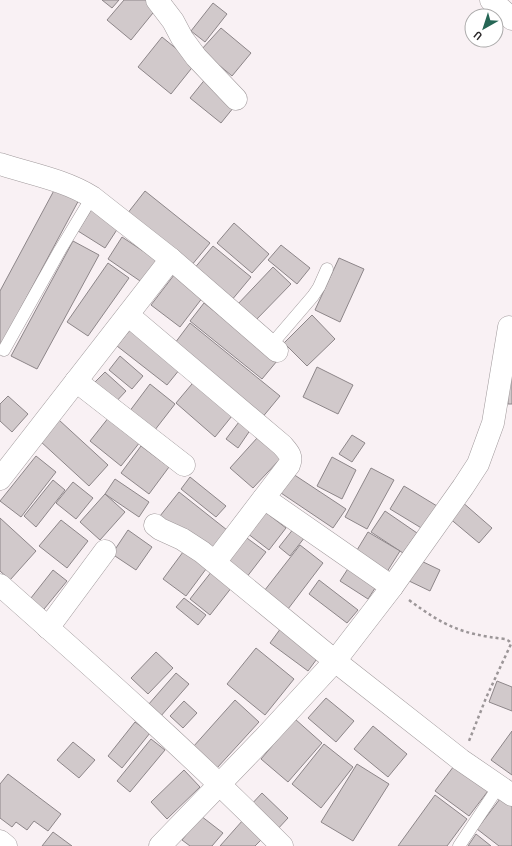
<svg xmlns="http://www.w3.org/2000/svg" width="512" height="846" viewBox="0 0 512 846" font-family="'PT Sans',sans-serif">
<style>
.building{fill:#d1c9cb;stroke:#8d8689}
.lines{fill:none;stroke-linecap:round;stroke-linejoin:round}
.service-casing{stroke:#a19a9c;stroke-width:13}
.minor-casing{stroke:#a19a9c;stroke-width:23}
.path{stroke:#9c9698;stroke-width:2.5;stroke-dasharray:3 3;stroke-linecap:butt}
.service{stroke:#fff;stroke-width:12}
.minor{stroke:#fff;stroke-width:22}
</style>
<rect width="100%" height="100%" fill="#f9f1f4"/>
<g class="building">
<path d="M102,0H119L112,8Z"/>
<path d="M124,0H147L157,8L131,40L107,20Z"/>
<path d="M213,3L227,14L205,42L191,31Z"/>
<path d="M221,28L251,53L232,76L201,50Z"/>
<path d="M162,37L195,64L171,94L138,67Z"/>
<path d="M207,77L238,102L221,123L190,98Z"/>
<path d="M58,183L81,196L0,347V291Z"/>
<path d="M145,191L210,243L191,266L127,214Z"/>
<path d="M93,207L120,225L105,248L78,231Z"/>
<path d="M234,223L269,254L252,273L217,243Z"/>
<path d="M122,237L158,261L143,283L108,259Z"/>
<path d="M73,241L99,255L37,369L11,356Z"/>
<path d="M281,245L310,268L297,284L268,260Z"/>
<path d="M213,246L251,277L231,301L193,270Z"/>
<path d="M339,258L364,269L340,322L315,310Z"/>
<path d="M108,263L129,278L88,336L67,322Z"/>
<path d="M273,267L291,284L254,322L236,306Z"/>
<path d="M174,275L203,297L180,327L151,305Z"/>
<path d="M204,303L277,361L262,379L190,321Z"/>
<path d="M312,315L335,339L307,366L284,343Z"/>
<path d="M190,323L280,396L261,419L172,347Z"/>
<path d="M134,325L184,364L167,385L117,346Z"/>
<path d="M120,356L143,376L132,389L109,370Z"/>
<path d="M317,367L353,385L338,414L303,397Z"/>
<path d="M105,372L126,391L113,405L92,385Z"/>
<path d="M197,378L236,411L215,437L176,403Z"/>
<path d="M507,379H512V404H508Z"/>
<path d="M150,384L175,404L151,435L126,416Z"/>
<path d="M8,396L28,414L12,432L0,421V404Z"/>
<path d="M113,412L144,437L121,466L90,441Z"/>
<path d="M242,418L253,426L238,448L226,439Z"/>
<path d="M59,420L108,465L89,486L40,441Z"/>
<path d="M352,435L365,443L352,462L339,454Z"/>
<path d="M258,437L281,458L253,488L230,468Z"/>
<path d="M141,446L169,467L149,494L121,473Z"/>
<path d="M36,456L56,472L21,517L0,501Z"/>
<path d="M332,457L356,470L342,499L317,486Z"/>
<path d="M371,468L394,480L367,529L345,517Z"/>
<path d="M293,474L346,509L333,528L281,493Z"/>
<path d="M190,477L226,506L216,517L181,489Z"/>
<path d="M115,479L149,502L139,517L105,494Z"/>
<path d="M53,480L65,490L36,527L24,516Z"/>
<path d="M73,482L93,498L76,519L56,503Z"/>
<path d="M404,486L437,506L423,529L390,509Z"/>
<path d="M179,492L227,530L208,554L160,516Z"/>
<path d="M105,494L125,512L100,540L80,522Z"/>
<path d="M461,501L492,528L479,543L448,517Z"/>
<path d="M260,508L286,528L269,550L243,530Z"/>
<path d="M385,511L417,533L403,553L371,532Z"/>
<path d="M0,518L36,551L10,580L0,571Z"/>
<path d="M61,520L88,541L67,568L39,546Z"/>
<path d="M298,523L309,532L290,556L279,547Z"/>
<path d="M128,530L152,547L136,570L112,554Z"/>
<path d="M368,532L400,551L385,575L354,555Z"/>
<path d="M240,533L266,552L243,582L218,563Z"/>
<path d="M300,545L323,563L285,613L261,595Z"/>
<path d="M186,548L209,565L186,596L163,579Z"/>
<path d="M417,559L440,570L430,591L407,580Z"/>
<path d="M351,564L379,582L368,599L340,581Z"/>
<path d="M53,570L67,581L40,614L27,603Z"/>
<path d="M212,571L232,587L210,615L190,599Z"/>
<path d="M319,580L358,610L347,623L309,594Z"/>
<path d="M184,598L206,615L198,625L176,607Z"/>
<path d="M281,628L319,656L308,671L270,643Z"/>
<path d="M256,648L294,679L265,715L227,684Z"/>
<path d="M156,652L173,668L148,694L131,678Z"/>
<path d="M176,673L189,684L160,717L148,705Z"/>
<path d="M497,681L512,687V711L489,702Z"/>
<path d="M326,698L354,721L336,742L308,718Z"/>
<path d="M235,700L259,722L217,768L193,747Z"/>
<path d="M184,701L197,713L183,728L170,716Z"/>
<path d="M295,719L322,743L288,782L261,759Z"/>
<path d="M135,722L150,733L122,768L108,756Z"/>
<path d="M373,726L407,754L388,777L354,749Z"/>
<path d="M512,731V775L491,760Z"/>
<path d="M151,739L165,750L130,792L117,781Z"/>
<path d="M73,742L95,760L79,778L57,760Z"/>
<path d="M324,744L353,767L321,808L292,784Z"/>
<path d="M457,762L491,787L469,816L435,791Z"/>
<path d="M357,764L389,784L353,841L321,822Z"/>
<path d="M184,770L200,787L167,819L151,802Z"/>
<path d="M8,774L61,814L48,831L34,821L27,830L16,822L12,827L0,818V784Z"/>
<path d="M262,793L288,818L275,832L249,807Z"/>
<path d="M435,795L467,819L447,846H398Z"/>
<path d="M503,795L512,802V846H499L477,829Z"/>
<path d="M201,816L223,833L212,846H190L182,840Z"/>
<path d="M243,820L262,839L255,846H220Z"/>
<path d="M53,832L72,846H42Z"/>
<path d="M476,834L491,846H468Z"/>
</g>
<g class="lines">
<defs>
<g id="service">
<path d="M271,345L313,296L319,287L327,269"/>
<path d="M4,350L60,250L92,197"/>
<path d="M459,846L499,786"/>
</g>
<g id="minor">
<path d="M157,0L173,21L182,38L196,57L236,99"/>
<path d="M491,0L512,19"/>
<path d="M0,164C31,174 65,180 92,197L171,259L277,351"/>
<path d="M128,315L282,445C288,452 293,456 289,465L215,562"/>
<path d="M76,381L184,465"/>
<path d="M0,479L171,259"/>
<path d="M264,498L392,587"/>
<path d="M155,525L160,529L182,539L202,552L335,661L461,760L512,795"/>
<path d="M0,585C96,670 192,755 282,846"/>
<path d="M48,628L105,551"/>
<path d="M0,841L6,846"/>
<path d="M160,846L267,735L335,661L392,587L463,487L478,464L493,423L509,327"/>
</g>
</defs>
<use href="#service" class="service-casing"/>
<use href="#minor" class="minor-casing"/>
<path class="path" d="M409,600C444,626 461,634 505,639L509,641L511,644L486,698L469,741"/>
<use href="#service" class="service"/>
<use href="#minor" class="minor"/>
</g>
<g transform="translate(484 28) rotate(219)"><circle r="19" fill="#ffffff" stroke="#abaaaa"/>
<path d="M0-3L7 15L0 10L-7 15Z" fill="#266655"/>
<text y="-6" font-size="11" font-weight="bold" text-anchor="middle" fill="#2d2a2b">U</text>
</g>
</svg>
